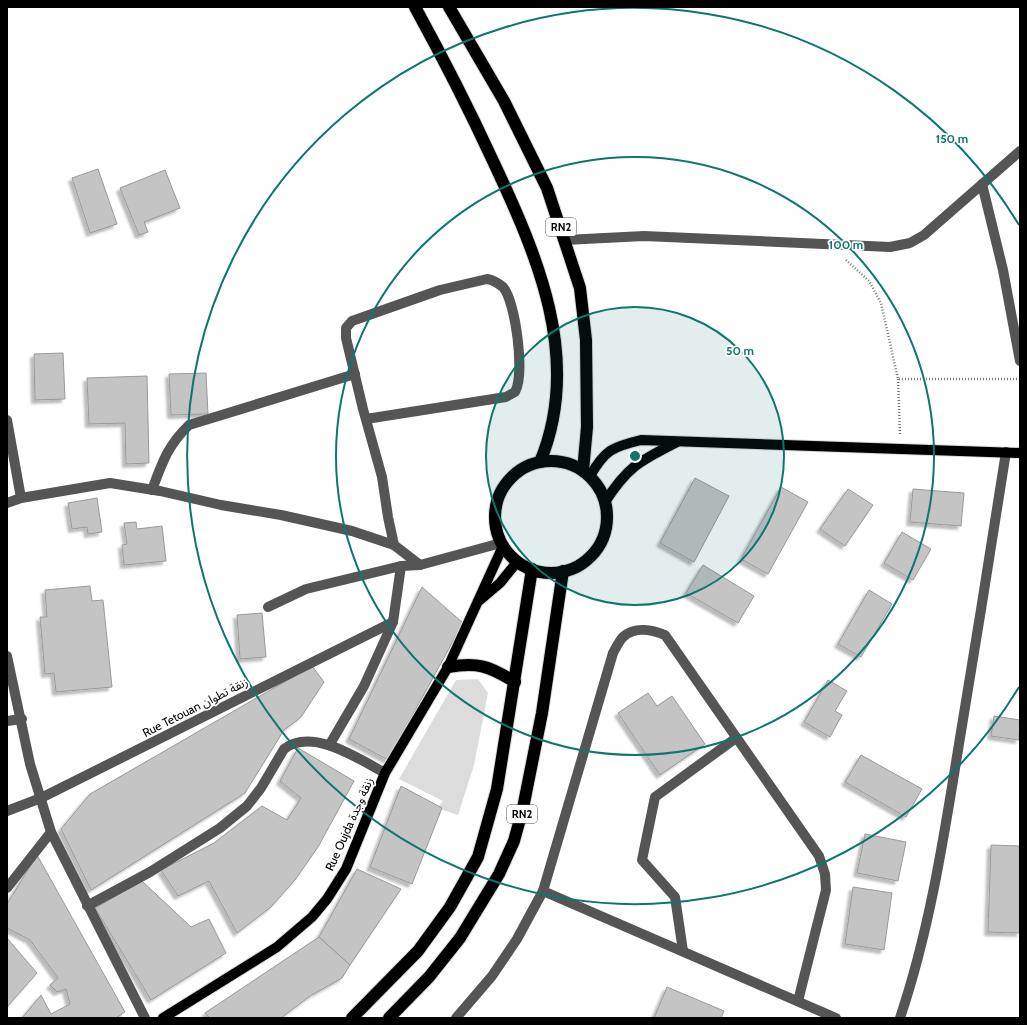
<svg xmlns="http://www.w3.org/2000/svg" width="1027" height="1025" viewBox="0 0 1027 1025" font-family="Cabin,'Noto Sans Arabic',sans-serif">
<style>
.green{fill:#dcdcdc}
.building{fill:#c4c4c4;stroke:#999;filter:url(#shadow)}
.lines{fill:none;stroke-linecap:round;stroke-linejoin:round}
.major-casing{stroke:#dbdbdb;stroke-width:12}
.highway-casing{stroke:#dbdbdb;stroke-width:14}
.path{stroke:#777;stroke-width:2.5;stroke-dasharray:1 2;stroke-linecap:butt}
.minor{stroke:#555;stroke-width:10}
.major{stroke:#000;stroke-width:10}
.highway{stroke:#000;stroke-width:12}
.ring{fill:none;stroke:#0f766e;stroke-width:2}
.labels{text-anchor:middle;dominant-baseline:central;stroke-width:3.5;stroke-linejoin:round;paint-order:stroke}
.shield{fill:#fff;stroke:#4c4c4c;stroke-width:1}
.shield-label{font-size:11px;font-weight:bold;fill:#000}
.street-label{font-size:12px;fill:#000;stroke:#fff}
.centre{fill:#0f766e;stroke:#fff;stroke-width:2}
.ring-label{font-size:12px;text-anchor:middle;font-weight:bold;fill:#0f766e;stroke:#fff;stroke-width:3.5;stroke-linejoin:round;paint-order:stroke}
</style>
<defs>
<filter id="shadow"><feDropShadow dx="-3.5" dy="3.5" stdDeviation="1" flood-color="#0004"/></filter>
</defs>
<rect width="100%" height="100%" fill="#fff"/>
<path class="green" d="M478,679L488,693L474,765L458,815L437,808L443,801L399,779L456,680Z"/>
<g class="building">
<path d="M98,169L117,224L90,233L72,178Z"/>
<path d="M165,170L180,208L144,222L148,232L139,235L120,188Z"/>
<path d="M63,353L65,399L35,400L34,354Z"/>
<path d="M206,373L208,414L171,415L169,374Z"/>
<path d="M147,376L149,463L126,464L125,423L89,424L87,378Z"/>
<path d="M695,478L729,496L694,562L660,543Z"/>
<path d="M781,487L808,502L768,574L741,559Z"/>
<path d="M848,489L873,505L845,546L820,529Z"/>
<path d="M913,489L964,493L961,526L910,522Z"/>
<path d="M97,498L102,532L88,534L87,527L72,529L68,503Z"/>
<path d="M136,522L137,529L162,526L166,561L124,565L122,545L127,544L124,523Z"/>
<path d="M902,532L931,549L913,580L884,563Z"/>
<path d="M703,565L754,596L738,623L686,593Z"/>
<path d="M90,586L92,601L103,600L112,687L56,692L54,673L45,674L40,617H47L45,590Z"/>
<path d="M422,587L463,623L388,760L349,739Z"/>
<path d="M869,590L892,604L861,657L838,644Z"/>
<path d="M262,613L266,657L240,659L237,615Z"/>
<path d="M312,666L324,682L301,717L284,730L245,793L91,890L61,829L90,794Z"/>
<path d="M828,680L847,691L835,711L842,715L830,737L804,722Z"/>
<path d="M648,693L657,706L672,696L705,744L660,775L618,713Z"/>
<path d="M994,716L1020,720L1019,740L991,736Z"/>
<path d="M298,748L354,781L318,847L295,880L271,907L237,933L209,881L178,896L161,870L214,843L262,806L287,820L301,798L280,781Z"/>
<path d="M861,755L922,789L906,817L845,782Z"/>
<path d="M401,786L442,808L412,884L370,867Z"/>
<path d="M865,834L906,842L898,881L857,873Z"/>
<path d="M991,845L1020,846V933L988,932Z"/>
<path d="M37,855L125,1012L116,1018H22L41,995L51,1014L70,1004L66,989L57,992L50,985L58,978L30,940L7,928V904Z"/>
<path d="M357,869L401,889L350,965L319,937Z"/>
<path d="M142,881L191,927L209,919L226,953L151,1000L95,908Z"/>
<path d="M853,887L892,893L884,950L845,944Z"/>
<path d="M319,937L350,965L342,978L310,996L281,1018H210L205,1013Z"/>
<path d="M7,938L37,973L7,1007Z"/>
<path d="M667,987L724,1011L721,1018H654Z"/>
</g>
<g class="lines">
<defs>
<g id="major">
<path d="M590,476C605,450 612,447 641,440L1020,453"/>
<path d="M605,502C628,466 640,461 677,442"/>
<path d="M480,600L500,583L517,562"/>
<path d="M163,1018L277,947L312,917L327,899L346,869L385,773L448,667L503,546"/>
</g>
<g id="highway">
<path d="M415,7C443,58 469,109 493,161C537,255 583,359 540,462"/>
<path d="M449,7L504,101L547,188L580,288L586,340L587,427L583,471"/>
<circle cx="551" cy="517" r="56"/>
<path d="M448,667C478,662 489,666 515,682"/>
<path d="M352,1018L418,951L450,907L478,857L497,789L532,569"/>
<path d="M389,1018L429,977L460,938L499,874L514,841L523,808L542,713L563,571"/>
</g>
</defs>
<use href="#major" class="major-casing"/>
<use href="#highway" class="highway-casing"/>
<g class="path">
<path d="M846,260L869,281L881,303L898,379H1020"/>
<path d="M898,379L900,434"/>
</g>
<g class="minor">
<path d="M982,184L1003,270L1020,361"/>
<path d="M565,240L644,236L890,247L910,243L924,235L1020,151"/>
<path d="M366,419L506,397L515,392C525,375 516,302 503,287C498,283 493,280 487,279L440,290L352,321L346,328V338L363,409L382,477L388,517L394,545"/>
<path d="M7,420L21,498"/>
<path d="M152,490C162,463 168,445 189,425L355,374"/>
<path d="M7,503L21,498L110,483L160,491L221,505L281,515L352,531L394,545L420,565"/>
<path d="M268,607L306,589L401,566L420,565L501,543"/>
<path d="M7,656L30,764L51,832L145,1018"/>
<path d="M7,721L22,719"/>
<path d="M330,744L364,686L393,622L401,566"/>
<path d="M7,811L41,798L393,622"/>
<path d="M7,888L51,832"/>
<path d="M543,891L836,1018"/>
<path d="M87,906L150,872L220,828L247,806L261,788L284,749C312,727 359,759 385,773"/>
<path d="M683,951L675,897L642,860L655,797L736,738"/>
<path d="M456,1018L492,976L517,939L543,891L613,653C616,648 619,641 623,637C635,626 653,630 665,635L819,856L825,874L826,890L798,1001"/>
<path d="M900,1018C930,929 944,836 959,744C975,647 991,549 1006,452"/>
</g>
<use href="#major" class="major"/>
<use href="#highway" class="highway"/>
</g>
<circle cx="635" cy="456" r="149" fill="#0f766e" fill-opacity=".12"/>
<g class="ring">
<circle cx="635" cy="456" r="149"/>
<circle cx="635" cy="456" r="299"/>
<path d="M1019 687A448 448 0 1 1 1019 225"/>
</g>
<g class="labels">
<g class="shield">
<rect x="546" y="218" width="30" height="18" rx="3"/>
<rect x="507" y="805" width="30" height="18" rx="3"/>
</g>
<g class="shield-label">
<text x="561" y="227">RN2</text>
<text x="522" y="814">RN2</text>
</g>
<g class="street-label">
<text transform="translate(195 707) rotate(-27)">Rue Tetouan زنقة تطوان</text>
<text transform="translate(349 824) rotate(-66)">Rue Oujda زنقة وجدة</text>
</g>
</g>
<circle cx="635" cy="456" r="6" class="centre"/>
<g class="ring-label">
<text x="952" y="143">150 m</text>
<text x="846" y="249">100 m</text>
<text x="740" y="355">50 m</text>
</g>
<rect width="1027" height="1025" fill="none" stroke="#000000" stroke-width="16"/>
</svg>
